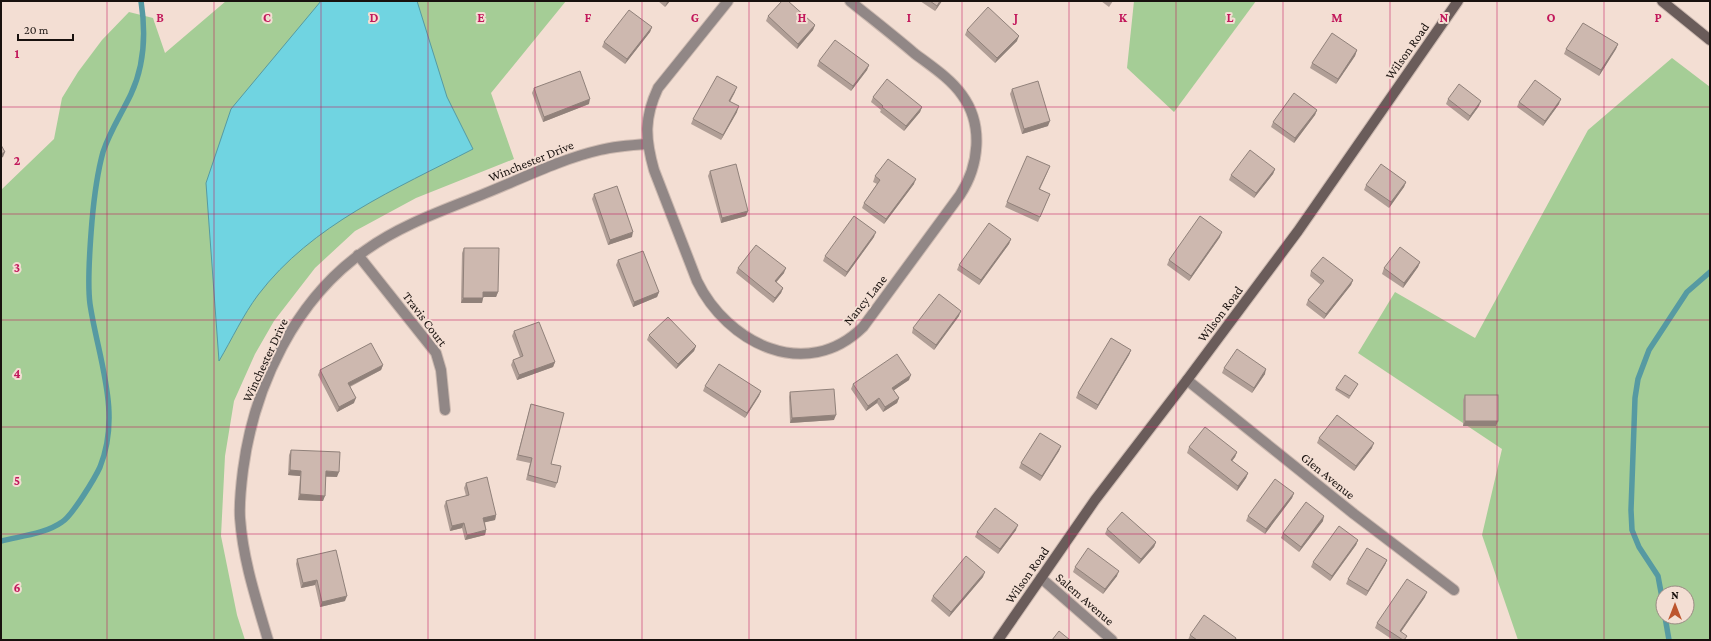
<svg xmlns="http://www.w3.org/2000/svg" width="1711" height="641" viewBox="0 0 1711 641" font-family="'Crimson Pro',serif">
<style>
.green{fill:#a5cd96;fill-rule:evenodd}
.water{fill:#70d4e1;stroke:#569aa2}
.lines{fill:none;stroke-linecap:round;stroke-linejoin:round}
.stream{stroke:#569aa2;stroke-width:5.5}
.street-casing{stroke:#ccb9b0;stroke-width:12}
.secondary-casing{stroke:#ccb9b0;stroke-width:12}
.street{stroke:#918786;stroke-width:10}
.secondary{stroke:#6a5c5a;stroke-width:10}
.wall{fill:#b09e96}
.shaded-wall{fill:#90817a}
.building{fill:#cdb8af;stroke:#90817a}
.grid{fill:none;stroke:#c2185b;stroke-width:1;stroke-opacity:0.55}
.labels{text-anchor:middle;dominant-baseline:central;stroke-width:4;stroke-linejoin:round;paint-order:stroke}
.street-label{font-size:13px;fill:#18110e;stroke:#f3ded3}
.grid-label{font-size:13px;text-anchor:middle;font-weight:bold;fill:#c2185b;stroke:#f3ded3;stroke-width:4;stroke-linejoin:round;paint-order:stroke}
</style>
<rect width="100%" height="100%" fill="#f3ded3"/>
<g class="green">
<path d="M226,1H566L491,93L514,159L416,198L355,231L315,268L274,321L255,354L234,401L225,456L221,536L237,615L245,640H1V190L54,139L62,98L78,72L102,40L129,12L153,18L165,53Z"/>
<path d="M1134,1H1256L1174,112L1127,68Z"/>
<path d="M1672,58L1710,87V640H1518L1482,535L1502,449L1358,353L1395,292L1475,338L1588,130ZM1663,593H1687V617H1663Z"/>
</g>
<path class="water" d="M321,1H417L447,97L473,149C396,189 312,224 258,295C243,315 232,339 219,361L206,183L231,109Z"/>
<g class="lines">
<g class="stream">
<path d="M1,541C21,536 45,534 62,522C72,516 95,478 100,467C122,413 98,358 90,304C87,282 90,245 92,221C94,198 97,174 103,152C110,131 122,113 131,94C145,64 146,33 141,1"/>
<path d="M1663,603L1658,576L1639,547L1632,530L1631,510L1635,398L1638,379L1649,350L1687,292L1710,272"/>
<path d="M1665,617L1669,640"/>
</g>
<defs>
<g id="street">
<path d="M728,1L658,88C644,118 645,138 654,170L697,281C727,343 806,383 863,327L960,195C979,166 984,125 962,95C950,78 931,66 914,53C893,35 871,18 850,1"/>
<path d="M358,255L436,353L441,370L445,410"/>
<path d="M1187,380L1354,514L1454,590"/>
<path d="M1041,578L1112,640"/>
<path d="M268,640C256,599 243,560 240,518C239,502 241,486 243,470C254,386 295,299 366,250C402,224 445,210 486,193C523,178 561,159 600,150C616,146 632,145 648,144"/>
</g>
<g id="secondary">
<path d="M1662,1L1710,40"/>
<path d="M998,640L1095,500L1187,380L1298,231L1458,1"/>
</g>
</defs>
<use href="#street" class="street-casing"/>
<use href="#secondary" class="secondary-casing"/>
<use href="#street" class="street"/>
<use href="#secondary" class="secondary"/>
</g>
<g class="wall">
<path d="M658,1H670L665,7Z"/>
<path d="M920,1H942L935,11Z"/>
<path d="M1101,1H1113L1109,7Z"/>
<path d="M768,16L815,25L813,30L797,49L766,21Z"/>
<path d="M652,27L650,32L625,64L602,47L604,42Z"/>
<path d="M967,30L1017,41L995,63L965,35Z"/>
<path d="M1618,44L1616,49L1599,76L1564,54L1566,49Z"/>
<path d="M1357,50L1355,56L1336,84L1310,68L1312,63Z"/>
<path d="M819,61L869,65L867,70L851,91L817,66Z"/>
<path d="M534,88L589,104L543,122L532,93Z"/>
<path d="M1012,89L1048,126L1022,134L1010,94Z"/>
<path d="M735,92L730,102L737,112L721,140L691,124L693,119Z"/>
<path d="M873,97L922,107L920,112L904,131L880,112L881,110L871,102Z"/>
<path d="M1448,99L1479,106L1468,121L1446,104Z"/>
<path d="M1519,102L1559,104L1543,126L1517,107Z"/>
<path d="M1317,110L1315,115L1294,143L1271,127L1273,122Z"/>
<path d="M1275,169L1273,174L1254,198L1229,180L1231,175Z"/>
<path d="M710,171L748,211L746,216L721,223L708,176Z"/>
<path d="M1048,171L1040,189L1048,199L1038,222L1005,207L1007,202Z"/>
<path d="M875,176L914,184L884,224L862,208L864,203L877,184L873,182Z"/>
<path d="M1406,182L1404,187L1389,208L1364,190L1366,185Z"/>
<path d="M594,194L632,237L608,245L592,199Z"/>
<path d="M874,237L845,277L823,261L825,256Z"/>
<path d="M1220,237L1189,281L1167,265L1169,260Z"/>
<path d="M1011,239L1009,244L979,285L957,270L959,265Z"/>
<path d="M464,248L498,292L496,297H483L482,303H461L462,253Z"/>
<path d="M618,260L659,292L657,297L633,307L616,265Z"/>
<path d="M1420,262L1418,267L1403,288L1382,274L1384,268Z"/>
<path d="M738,268L784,273L776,282L783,288L781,293L773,303L736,273Z"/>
<path d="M1311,271L1353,280L1351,285L1324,319L1306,305L1308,300L1321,285L1310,276Z"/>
<path d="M959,316L934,350L912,333L913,328Z"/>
<path d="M514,331L555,362L553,367L517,380L511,365L513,360L520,357L512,336Z"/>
<path d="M649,335L696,346L694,351L676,369L647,340Z"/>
<path d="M1131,350L1129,355L1096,410L1076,398L1078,393Z"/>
<path d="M383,365L381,370L350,387L354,403L337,412L318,375L320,370Z"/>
<path d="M1224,368L1265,374L1252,393L1222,373Z"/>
<path d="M909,380L893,390L899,398L897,403L883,412L877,403L866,411L851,389L853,384Z"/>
<path d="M705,386L761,391L759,396L745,418L703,391Z"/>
<path d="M1357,386L1349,399L1335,390L1336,388Z"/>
<path d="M790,392L834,420L790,423L789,397Z"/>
<path d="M1465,395L1496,426H1463V400Z"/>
<path d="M531,404L557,483L555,488L526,480L530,463L516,460Z"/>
<path d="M1319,438L1372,448L1354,471L1317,443Z"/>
<path d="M1061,446L1059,451L1040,481L1019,468L1021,463Z"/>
<path d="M1189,447L1237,452L1235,457L1232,461L1248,473L1246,478L1237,491L1187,453Z"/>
<path d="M291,450L337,477H326L323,501L298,500L300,476L288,475L289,455Z"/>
<path d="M466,483L496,515L495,520L485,522L486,530L485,535L465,540L462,528L450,531L444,506L446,501L466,496L464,488Z"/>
<path d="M1294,493L1292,498L1265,534L1246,521L1248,516Z"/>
<path d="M1323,521L1299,552L1281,538L1283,533Z"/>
<path d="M1107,529L1156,542L1154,547L1139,564L1105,534Z"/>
<path d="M1016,530L998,554L975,537L977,532Z"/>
<path d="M1358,540L1356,545L1330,581L1311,567L1313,562Z"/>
<path d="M297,559L345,601L320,607L315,585L301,588L296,564Z"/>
<path d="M1387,560L1385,565L1366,596L1346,584L1348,579Z"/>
<path d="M1075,567L1117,576L1103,594L1073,572Z"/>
<path d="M983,577L949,617L931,601L933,596Z"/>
<path d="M1425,597L1401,632L1405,640H1393L1375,628L1377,623Z"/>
<path d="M1190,635L1236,638V640H1188Z"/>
</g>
<g class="shaded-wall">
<path d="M668,1H670L665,7L667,2Z"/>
<path d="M940,1H942L935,11L937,6Z"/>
<path d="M815,25L813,30L797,49L798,44Z"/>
<path d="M652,27L650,32L625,64L627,59Z"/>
<path d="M1019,36L1017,41L995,63L997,58Z"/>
<path d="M1618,44L1616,49L1599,76L1601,70Z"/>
<path d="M1357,50L1355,56L1336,84L1338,79Z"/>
<path d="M869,65L867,70L851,91L853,86Z"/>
<path d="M737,87L735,92L727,106L729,101Z"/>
<path d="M590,99L589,104L543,122L544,117Z"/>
<path d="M1561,99L1559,104L1543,126L1545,121Z"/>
<path d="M1481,101L1479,106L1468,121L1470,116Z"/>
<path d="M739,106L737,112L721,140L723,135Z"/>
<path d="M922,107L920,112L904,131L906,126Z"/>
<path d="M1317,110L1315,115L1294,143L1295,138Z"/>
<path d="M1050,121L1048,126L1022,134L1024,129Z"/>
<path d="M5,152L3,157L1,158V154Z"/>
<path d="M1275,169L1273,174L1254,198L1256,193Z"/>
<path d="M916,179L914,184L884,224L886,219Z"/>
<path d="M1406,182L1404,187L1389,208L1391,202Z"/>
<path d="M748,211L746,216L721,223L722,218Z"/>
<path d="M633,232L632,237L608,245L610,240Z"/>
<path d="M876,232L874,237L845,277L847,272Z"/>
<path d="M1222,232L1220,237L1189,281L1191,276Z"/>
<path d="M1011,239L1009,244L979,285L981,280Z"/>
<path d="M1420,262L1418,267L1403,288L1404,283Z"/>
<path d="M786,268L784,273L773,286L775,281Z"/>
<path d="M1353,280L1351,285L1324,319L1326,314Z"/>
<path d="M783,288L781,293L773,303L775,298Z"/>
<path d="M483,292H498L496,297H482Z"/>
<path d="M659,292L657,297L633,307L634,302Z"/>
<path d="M463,298H483L482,303H461Z"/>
<path d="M961,311L959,316L934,350L936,345Z"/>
<path d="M696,346L694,351L676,369L678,364Z"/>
<path d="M1131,350L1129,355L1096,410L1098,405Z"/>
<path d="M555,362L553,367L517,380L519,375Z"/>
<path d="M383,365L381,370L346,388L348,383Z"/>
<path d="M1266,369L1265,374L1252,393L1254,388Z"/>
<path d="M911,375L909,380L890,393L892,388Z"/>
<path d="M761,391L759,396L745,418L747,413Z"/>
<path d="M356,398L354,403L337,412L339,407Z"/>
<path d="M879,398L877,403L866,411L868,406Z"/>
<path d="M899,398L897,403L883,412L885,407Z"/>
<path d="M836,415L834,420L790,423L792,418Z"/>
<path d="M1465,421H1498L1496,426H1463Z"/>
<path d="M1374,443L1372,448L1354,471L1356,466Z"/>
<path d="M1061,446L1059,451L1040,481L1042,476Z"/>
<path d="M1237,452L1235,457L1229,465L1231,460Z"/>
<path d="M290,470L301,471L300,476L288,475Z"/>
<path d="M326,471L339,472L337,477L324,476Z"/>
<path d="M1248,473L1246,478L1237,491L1238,486Z"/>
<path d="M1294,493L1292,498L1265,534L1266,529Z"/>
<path d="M300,494L325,496L323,501L298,500Z"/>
<path d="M496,515L495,520L482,523L483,518Z"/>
<path d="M1324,516L1323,521L1299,552L1301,547Z"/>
<path d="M464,523L462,528L450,531L452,526Z"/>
<path d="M1018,525L1016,530L998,554L1000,549Z"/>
<path d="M486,530L485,535L465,540L467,535Z"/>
<path d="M1358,540L1356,545L1330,581L1332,576Z"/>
<path d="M1156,542L1154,547L1139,564L1141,559Z"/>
<path d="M1387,560L1385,565L1366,596L1368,591Z"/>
<path d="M1119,571L1117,576L1103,594L1105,589Z"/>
<path d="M985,572L983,577L949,617L951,612Z"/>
<path d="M317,580L315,585L301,588L303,583Z"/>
<path d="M1427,592L1425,597L1398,636L1400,631Z"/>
<path d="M347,596L345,601L320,607L322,602Z"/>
</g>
<g class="building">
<path d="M782,1H788L815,25L798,44L768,16Z"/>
<path d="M930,1H940L937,6Z"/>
<path d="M988,7L1019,36L997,58L967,30Z"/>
<path d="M629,10L652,27L627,59L604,42Z"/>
<path d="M1583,23L1618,44L1601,70L1566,49Z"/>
<path d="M1332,33L1357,50L1338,79L1312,63Z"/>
<path d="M835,40L869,65L853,86L819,61Z"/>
<path d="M580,71L590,99L544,117L534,88Z"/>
<path d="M717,76L737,87L729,101L739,106L723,135L693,119Z"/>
<path d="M887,79L922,107L906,126L882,107L883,106L873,97Z"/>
<path d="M1535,80L1561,99L1545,121L1519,102Z"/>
<path d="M1038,81L1050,121L1024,129L1012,89Z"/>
<path d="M1459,84L1481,101L1470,116L1448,99Z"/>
<path d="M1294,93L1317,110L1295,138L1273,122Z"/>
<path d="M1,145L5,152L1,154Z"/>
<path d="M1250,150L1275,169L1256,193L1231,175Z"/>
<path d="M1027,156L1050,166L1039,189L1050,194L1040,217L1007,202Z"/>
<path d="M888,159L916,179L886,219L864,203L880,180L875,176Z"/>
<path d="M736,164L748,211L722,218L710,171Z"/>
<path d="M1381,164L1406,182L1391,202L1366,185Z"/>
<path d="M617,186L633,232L610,240L594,194Z"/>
<path d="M854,216L876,232L847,272L825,256Z"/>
<path d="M1200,216L1222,232L1191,276L1169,260Z"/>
<path d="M989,223L1011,239L981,280L959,265Z"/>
<path d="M756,245L786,268L775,281L783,288L775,298L738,268Z"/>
<path d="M1400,247L1420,262L1404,283L1384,268Z"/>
<path d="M464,248H499L498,292H483V298H463Z"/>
<path d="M643,251L659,292L634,302L618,260Z"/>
<path d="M1323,257L1353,280L1326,314L1308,300L1324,281L1311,271Z"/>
<path d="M939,294L961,311L936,345L913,328Z"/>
<path d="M668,317L696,346L678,364L649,335Z"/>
<path d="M539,322L555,362L519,375L513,360L523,356L514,331Z"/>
<path d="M1111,338L1131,350L1098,405L1078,393Z"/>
<path d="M371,343L383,365L348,383L356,398L339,407L320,370Z"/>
<path d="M1237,349L1266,369L1254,388L1224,368Z"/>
<path d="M897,354L911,375L892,388L899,398L885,407L879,398L868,406L853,384Z"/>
<path d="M719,364L761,391L747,413L705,386Z"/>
<path d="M1345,375L1358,384L1350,396L1336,388Z"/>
<path d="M834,389L836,415L792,418L790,392Z"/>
<rect x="1465" y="395" width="33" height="26"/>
<path d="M531,404L564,413L551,464L561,466L557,483L528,475L532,458L518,455Z"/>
<path d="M1337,415L1374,443L1356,466L1319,438Z"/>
<path d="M1205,427L1237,452L1231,460L1248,473L1238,486L1189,447Z"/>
<path d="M1040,433L1061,446L1042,476L1021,463Z"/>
<path d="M291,450L340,452L339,472L326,471L325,496L300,494L301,471L290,470Z"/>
<path d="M487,477L496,515L483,518L486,530L467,535L464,523L452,526L446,501L469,495L466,483Z"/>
<path d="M1275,479L1294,493L1266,529L1248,516Z"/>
<path d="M1306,502L1324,516L1301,547L1283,533Z"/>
<path d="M995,508L1018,525L1000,549L977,532Z"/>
<path d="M1122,512L1156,542L1141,559L1107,529Z"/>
<path d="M1339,526L1358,540L1332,576L1313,562Z"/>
<path d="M1088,548L1119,571L1105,589L1075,567Z"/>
<path d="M1367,548L1387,560L1368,591L1348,579Z"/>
<path d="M336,550L347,596L322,602L317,580L303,583L297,559Z"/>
<path d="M966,556L985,572L951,612L933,596Z"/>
<path d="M1407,579L1427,592L1400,631L1407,636L1404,640H1403L1377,623Z"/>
<path d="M1204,615L1236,638L1235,640H1197L1190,635Z"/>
<path d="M1059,631L1070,640H1052Z"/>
</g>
<path class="grid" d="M107,1V640M214,1V640M321,1V640M428,1V640M535,1V640M642,1V640M749,1V640M856,1V640M962,1V640M1069,1V640M1176,1V640M1283,1V640M1390,1V640M1497,1V640M1604,1V640M1,107H1710M1,214H1710M1,320H1710M1,427H1710M1,534H1710"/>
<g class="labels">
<g class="street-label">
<text transform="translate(1407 51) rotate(-55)">Wilson Road</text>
<text transform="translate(531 161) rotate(-22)">Winchester Drive</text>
<text transform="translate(865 300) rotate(-51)">Nancy Lane</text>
<text transform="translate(1220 314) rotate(-53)">Wilson Road</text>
<text transform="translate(425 319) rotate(53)">Travis Court</text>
<text transform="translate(265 360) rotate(-65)">Winchester Drive</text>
<text transform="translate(1328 476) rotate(39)">Glen Avenue</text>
<text transform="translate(1027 575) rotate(-55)">Wilson Road</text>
<text transform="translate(1085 599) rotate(41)">Salem Avenue</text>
</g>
</g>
<g class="grid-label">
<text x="160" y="22">B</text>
<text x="267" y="22">C</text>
<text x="374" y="22">D</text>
<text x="481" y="22">E</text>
<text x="588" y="22">F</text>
<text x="695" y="22">G</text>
<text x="802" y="22">H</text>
<text x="909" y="22">I</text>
<text x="1016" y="22">J</text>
<text x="1123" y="22">K</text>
<text x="1230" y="22">L</text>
<text x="1337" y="22">M</text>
<text x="1444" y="22">N</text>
<text x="1551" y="22">O</text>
<text x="1658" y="22">P</text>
<text x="17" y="58">1</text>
<text x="17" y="165">2</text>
<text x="17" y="272">3</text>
<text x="17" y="378">4</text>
<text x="17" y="485">5</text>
<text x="17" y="592">6</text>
</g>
<rect width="1711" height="641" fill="none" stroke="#18110e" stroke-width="4"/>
<g transform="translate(1675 605)"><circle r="19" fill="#f3ded3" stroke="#9b8c84"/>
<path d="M0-3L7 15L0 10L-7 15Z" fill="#bc552d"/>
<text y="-6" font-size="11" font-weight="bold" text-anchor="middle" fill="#18110e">N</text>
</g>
<path d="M18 34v6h55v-6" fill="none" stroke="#18110e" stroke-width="2"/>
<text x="24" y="34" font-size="12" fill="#18110e" stroke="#f3ded3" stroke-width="3" paint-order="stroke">20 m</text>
</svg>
